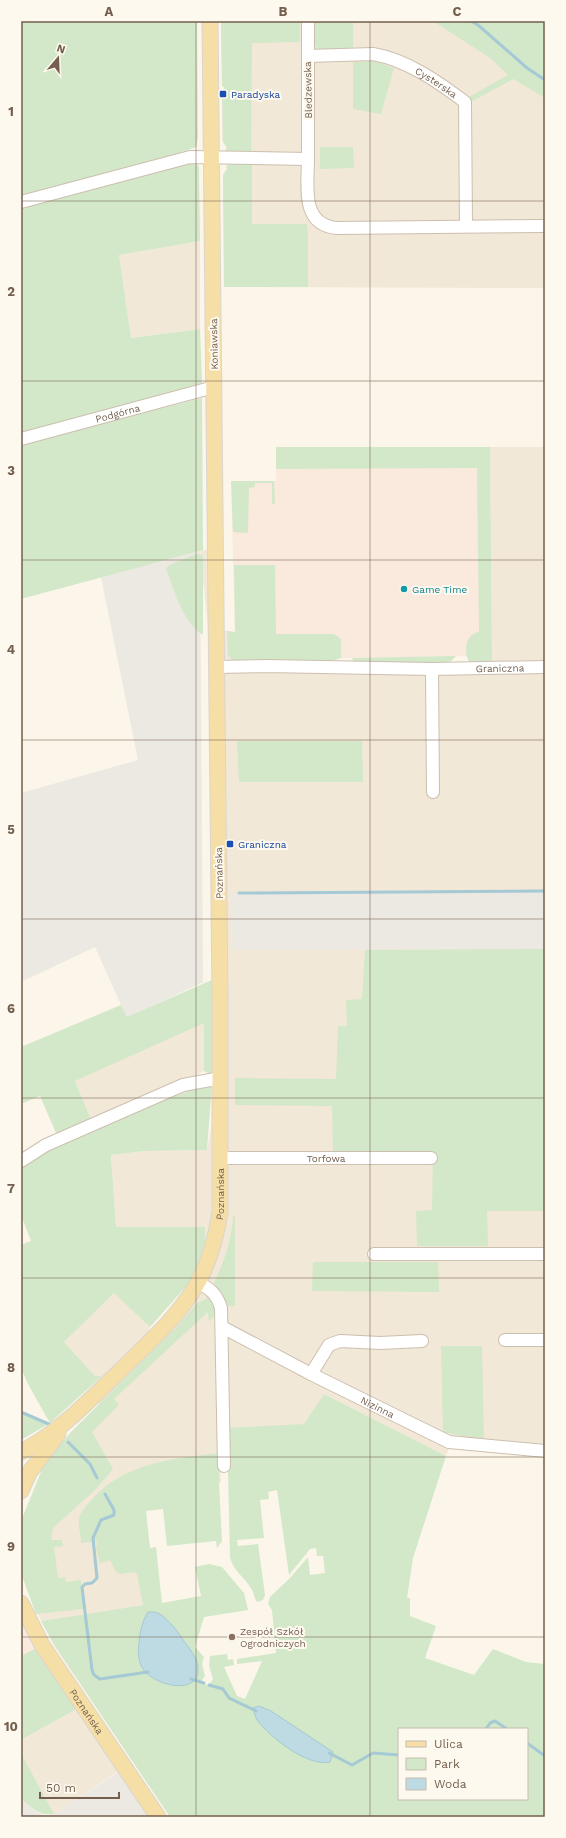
<svg xmlns="http://www.w3.org/2000/svg" width="566" height="1838" viewBox="0 0 566 1838" font-family="'Work Sans',sans-serif">
<style>
.residential{fill:#f2e8d7}
.commercial{fill:#fae9dd}
.industrial{fill:#ece8e2}
.green{fill:#d2e8c8;fill-rule:evenodd}
.water{fill:#bedbe4;stroke:#a5c9d5}
.lines{fill:none;stroke-linecap:round;stroke-linejoin:round}
.stream{stroke:#a5c9d5;stroke-width:3}
.minor-casing{stroke:#cdbfaf;stroke-width:14}
.major-casing{stroke:#dbd5d1;stroke-width:17}
.minor{stroke:#fff;stroke-width:12}
.major{stroke:#f5dfa6;stroke-width:15}
.grid{fill:none;stroke:#745f4e;stroke-width:1;stroke-opacity:0.55}
.transit-dot{fill:#1a4fb4;stroke:#fef9ef;stroke-width:1.5}
.culture-dot{fill:#0f9aa8;stroke:#fef9ef;stroke-width:1.5}
.education-dot{fill:#8d6e63;stroke:#fef9ef;stroke-width:1.5}
.labels{text-anchor:middle;dominant-baseline:central;stroke-width:4;stroke-linejoin:round;paint-order:stroke}
.street-label{font-size:10px;fill:#745f4e;stroke:#fef9ef}
.transit-label{font-size:10px;fill:#164399;stroke:#fef9ef;text-anchor:start}
.culture-label{font-size:10px;fill:#0d838f;stroke:#fef9ef;text-anchor:start}
.education-label{font-size:10px;fill:#785e54;stroke:#fef9ef;text-anchor:start}
.neatline{fill:none;stroke:#745f4e;stroke-width:1.5}
.grid-label{font-size:13px;text-anchor:middle;font-weight:bold;fill:#745f4e}
</style>
<rect width="100%" height="100%" fill="#fbf6e9"/>
<g class="residential">
<path d="M221,21H462L545,87V288L224,287L223,175L227,169L226,166L231,164V154L225,151L227,148L222,140V93L224,92V87L222,86Z"/>
<path d="M200,241V329L131,338L119,255Z"/>
<path d="M490,447H545V1457L450,1445L446,1456L324,1394L305,1424L227,1429L219,1452L221,1483L185,1486L128,1515L143,1605L41,1621L26,1587L99,1404L102,1376H95L64,1342L115,1292L150,1327L145,1345L198,1282L205,1250L204,1227H116L111,1155L144,1151L207,1150L220,1079L127,1109L93,1124L75,1081L204,1022V1071L161,1094L220,1074L217,711L200,551L216,547V629L235,632L266,666L492,662Z"/>
<path d="M82,1706L124,1767L54,1814L21,1753V1740Z"/>
</g>
<g class="commercial">
<path d="M276,447H490L492,656L266,659L235,632L231,481H276Z"/>
<path d="M21,1603L42,1645L21,1656Z"/>
</g>
<g class="industrial">
<path d="M200,551L203,982L127,1018L95,947L21,982V793L138,760L101,577Z"/>
<path d="M545,892V949L232,950V894Z"/>
<path d="M124,1768L158,1817H21V1797L32,1809L45,1816L54,1814Z"/>
</g>
<g class="green">
<path d="M21,21H197L198,138L196,147L168,157L21,196Z"/>
<path d="M221,21H300V42L252,43L251,154L227,152L225,151L227,148L223,142L222,93L224,92V87L222,86Z"/>
<path d="M313,21H353V50L319,51L312,42Z"/>
<path d="M433,21H545V98L513,79L469,103L467,98L508,75L490,58Z"/>
<path d="M374,61L394,68L381,114L353,109V62Z"/>
<path d="M320,147H353L354,168L320,169Z"/>
<path d="M191,162L196,163L199,167L200,241L119,255L131,338L200,329L202,383L21,435V207Z"/>
<path d="M231,164H252V224H307L308,239V287H224L223,175L227,169L226,166Z"/>
<path d="M202,398L203,550L21,599V444Z"/>
<path d="M276,447H490L492,662L471,664C463,656 464,634 479,632L477,468L276,469Z"/>
<path d="M231,481H274L275,504H272V483H255V487L249,488L248,533L233,532Z"/>
<path d="M196,554L203,555V635C182,621 175,591 166,569L169,565Z"/>
<path d="M234,565H275L276,634H334L341,639V658L323,664L233,661L228,655L227,631L235,632Z"/>
<path d="M456,656L451,661L438,664L354,663L352,658Z"/>
<path d="M237,741H362L363,782H239Z"/>
<path d="M545,949V1211H487L488,1246H417L416,1211L432,1210L433,1153H333L332,1106L235,1105V1078L336,1079L338,1026H347L346,1000L362,999L365,950Z"/>
<path d="M214,979V1076L204,1071V1023L75,1081L92,1122L57,1135L40,1096L21,1104V1047L121,1005L127,1017Z"/>
<path d="M212,1082L207,1150L144,1151L111,1155L116,1227H205V1250L189,1283L150,1327L114,1293L64,1342L95,1376H102L50,1423L21,1440V1412L50,1423L28,1384L21,1368V1245L31,1241L21,1215V1164L115,1119Z"/>
<path d="M233,1216H235V1306H227L214,1283C224,1262 232,1240 233,1216Z"/>
<path d="M313,1262H438L439,1292L312,1291Z"/>
<path d="M207,1296L213,1300L216,1313L209,1322L208,1312L114,1399L119,1405L92,1432L113,1469L96,1489L53,1528L51,1540H62L63,1546L54,1547L58,1578L65,1577L66,1582L81,1580L83,1609L36,1614L22,1576L21,1521L45,1462L72,1431L175,1329L197,1303L206,1299Z"/>
<path d="M441,1346H482L484,1440L443,1432Z"/>
<path d="M324,1394L446,1456L413,1558L407,1598H410V1616L436,1626L425,1658L474,1675L493,1649L526,1662L545,1664V1817H170L54,1645L41,1621L143,1605L137,1574L135,1572L120,1574L116,1572L110,1560L100,1563L96,1548L97,1541L81,1543C81,1536 78,1526 79,1519C80,1512 89,1503 93,1498C125,1463 175,1458 220,1453L219,1483L222,1541L217,1548L216,1541L167,1546L163,1509L146,1511L150,1548L156,1547L162,1603L201,1596L195,1567L209,1564L222,1567L244,1593L248,1610L204,1617L195,1647L204,1657L202,1664L205,1676L201,1681L208,1686L213,1679L209,1666L210,1656L227,1654L228,1660L233,1659L234,1665L224,1667L237,1696L245,1699L262,1661L237,1664V1659L276,1653L272,1610L268,1604L270,1597L290,1578L308,1557L310,1575L325,1573L323,1556H317L316,1548L310,1549L289,1575L277,1490L268,1492L269,1499L260,1500L264,1538L237,1540L238,1546L258,1544L265,1595L263,1600L257,1602C254,1598 254,1594 252,1590C245,1577 233,1571 230,1557L227,1428L304,1424ZM399,1729H527V1799H399Z"/>
<path d="M42,1645L82,1706L21,1740V1656Z"/>
<path d="M21,1753L54,1814C40,1816 32,1809 22,1799Z"/>
</g>
<g class="water">
<path d="M148,1612C152,1612 157,1612 160,1614C170,1621 178,1632 184,1641C189,1648 198,1659 198,1668C200,1698 148,1685 141,1665C138,1659 138,1650 139,1643C140,1631 142,1622 148,1612Z"/>
<path d="M259,1706L271,1711L333,1752L330,1762C307,1767 270,1737 257,1720C255,1716 254,1712 253,1708Z"/>
</g>
<g class="lines">
<g class="stream">
<path d="M471,21L478,25L527,68L545,80"/>
<path d="M239,893L545,891"/>
<path d="M21,1412L51,1425"/>
<path d="M68,1442L90,1464L97,1478"/>
<path d="M105,1494L114,1510V1515L101,1520L93,1538L97,1578L92,1583L85,1584L82,1587L92,1670L94,1675L100,1679L148,1672"/>
<path d="M191,1679L204,1683"/>
<path d="M209,1685L223,1689L229,1698L256,1711"/>
<path d="M486,1729L490,1723L495,1721L507,1729"/>
<path d="M527,1743L545,1756"/>
<path d="M329,1753L352,1765L373,1753L399,1755"/>
</g>
<defs>
<g id="minor">
<path d="M308,21V159"/>
<path id="s1" d="M308,56L373,54C407,60 437,81 465,102L466,226"/>
<path d="M21,202L190,157L308,159C308,185 300,225 337,228L545,226"/>
<path id="s2" d="M21,439L214,387"/>
<path id="s3" d="M217,667L266,666L432,669L545,667"/>
<path d="M432,669L433,792"/>
<path id="s4" d="M221,1158H431"/>
<path d="M21,1161L46,1145L183,1085L221,1078"/>
<path d="M374,1254H545"/>
<path d="M198,1282C210,1289 217,1294 221,1308L224,1466"/>
<path id="s5" d="M222,1327L311,1374L449,1442L545,1451"/>
<path d="M505,1340H545"/>
<path d="M311,1374L329,1345L340,1341L380,1343L422,1341"/>
</g>
<g id="major">
<path id="s6" d="M21,1452C59,1433 88,1401 119,1372C145,1346 175,1320 194,1289C209,1265 216,1239 220,1212V999L210,21"/>
<path d="M21,1491L29,1473L58,1434"/>
<path id="s7" d="M21,1603L42,1645L158,1817"/>
</g>
</defs>
<use href="#minor" class="minor-casing"/>
<use href="#major" class="major-casing"/>
<use href="#minor" class="minor"/>
<use href="#major" class="major"/>
</g>
<path class="grid" d="M196,21V1817M370,21V1817M21,201H545M21,381H545M21,560H545M21,740H545M21,919H545M21,1098H545M21,1278H545M21,1457H545M21,1637H545"/>
<g class="transit-dot">
<rect x="219" y="90" width="8" height="8" rx="2"/>
<rect x="226" y="840" width="8" height="8" rx="2"/>
</g>
<circle class="culture-dot" cx="404" cy="589" r="4"/>
<circle class="education-dot" cx="232" cy="1637" r="4"/>
<g class="labels">
<g class="street-label">
<text stroke="none"><textPath href="#s1" startOffset="135">Cysterska</textPath></text>
<text transform="translate(308 90) rotate(-91)">Bledzewska</text>
<text transform="translate(214 344) rotate(-91)">Koniawska</text>
<text stroke="none"><textPath href="#s2" startOffset="100">Podgórna</textPath></text>
<text stroke="none"><textPath href="#s3" startOffset="283">Graniczna</textPath></text>
<text transform="translate(219 873) rotate(-91)">Poznańska</text>
<text stroke="none"><textPath href="#s4" startOffset="105">Torfowa</textPath></text>
<text stroke="none"><textPath href="#s6" startOffset="339">Poznańska</textPath></text>
<text stroke="none"><textPath href="#s5" startOffset="175">Nizinna</textPath></text>
<text stroke="none"><textPath href="#s7" startOffset="127">Poznańska</textPath></text>
</g>
<g class="transit-label">
<text x="231" y="94">Paradyska</text>
<text x="238" y="844">Graniczna</text>
</g>
<g class="culture-label">
<text x="412" y="589">Game Time</text>
</g>
<g class="education-label">
<text x="240" y="1631">Zespół Szkół<tspan x="240" dy="12">Ogrodniczych</tspan></text>
</g>
</g>
<rect width="566" height="1838" fill="none" stroke="#fef9ef" stroke-width="44"/>
<rect x="398" y="1728" width="130" height="72" fill="#fef9ef" stroke="#c7bbaf"/>
<rect x="406" y="1741" width="20" height="6" fill="#f5dfa6" stroke="#c7bbaf"/>
<text x="434" y="1748" font-size="12" fill="#745f4e">Ulica</text>
<rect x="406" y="1758" width="20" height="12" fill="#d2e8c8" stroke="#c7bbaf"/>
<text x="434" y="1768" font-size="12" fill="#745f4e">Park</text>
<rect x="406" y="1778" width="20" height="12" fill="#bedbe4" stroke="#c7bbaf"/>
<text x="434" y="1788" font-size="12" fill="#745f4e">Woda</text>
<g transform="translate(58 58) rotate(19)" stroke="#fef9ef" stroke-width="3" paint-order="stroke">
<path d="M0-3L7 15L0 10L-7 15Z" fill="#745f4e"/>
<text y="-6" font-size="11" font-weight="bold" text-anchor="middle" fill="#745f4e">N</text>
</g>
<path d="M40 1792v6h79v-6" fill="none" stroke="#745f4e" stroke-width="2"/>
<text x="46" y="1792" font-size="12" fill="#745f4e" stroke="#fef9ef" stroke-width="3" paint-order="stroke">50 m</text>
<rect x="22" y="22" width="522" height="1794" class="neatline"/>
<g class="grid-label">
<text x="109" y="16">A</text>
<text x="283" y="16">B</text>
<text x="457" y="16">C</text>
<text x="11" y="116">1</text>
<text x="11" y="296">2</text>
<text x="11" y="475">3</text>
<text x="11" y="654">4</text>
<text x="11" y="834">5</text>
<text x="11" y="1013">6</text>
<text x="11" y="1193">7</text>
<text x="11" y="1372">8</text>
<text x="11" y="1551">9</text>
<text x="11" y="1731">10</text>
</g>
</svg>
